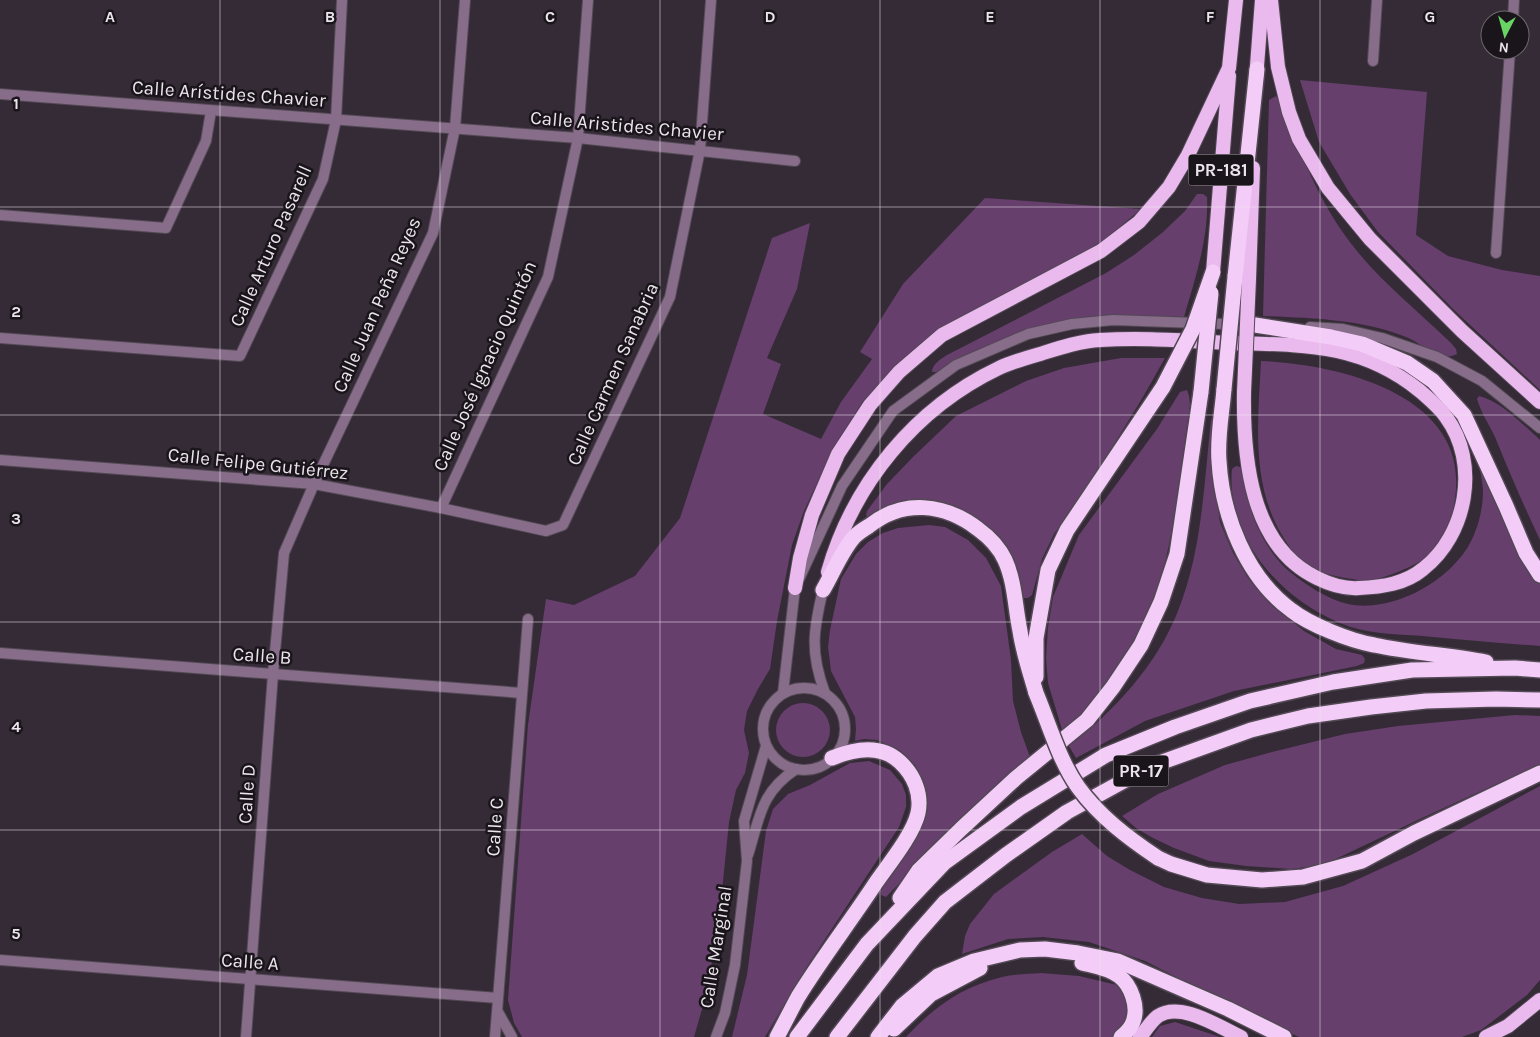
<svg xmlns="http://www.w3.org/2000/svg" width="1540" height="1037" viewBox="0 0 1540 1037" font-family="Karla,sans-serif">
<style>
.green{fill:#663f6c}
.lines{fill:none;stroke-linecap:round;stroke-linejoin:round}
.minor-casing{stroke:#524954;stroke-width:12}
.tertiary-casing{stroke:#524954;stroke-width:12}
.trunk-casing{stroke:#524954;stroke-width:16}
.motorway-casing{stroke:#524954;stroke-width:18}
.minor{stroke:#876d8a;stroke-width:10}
.tertiary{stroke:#876d8a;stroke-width:10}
.trunk{stroke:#eabaef;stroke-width:14}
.motorway{stroke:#f4ccf8;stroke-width:15}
.trunk-bridge-casing{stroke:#524954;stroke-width:16;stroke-linecap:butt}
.motorway-bridge-casing{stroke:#524954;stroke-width:18;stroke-linecap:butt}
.trunk-bridge{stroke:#eabaef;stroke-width:14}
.motorway-bridge{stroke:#f4ccf8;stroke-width:15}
.grid{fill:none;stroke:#ebe4ec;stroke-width:1;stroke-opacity:0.55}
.labels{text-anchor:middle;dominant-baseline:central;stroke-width:5;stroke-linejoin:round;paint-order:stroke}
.shield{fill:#1a151b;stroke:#aca6ad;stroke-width:1}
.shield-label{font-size:18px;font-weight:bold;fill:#ebe4ec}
.street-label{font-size:19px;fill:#ebe4ec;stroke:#1a151b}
.grid-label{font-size:16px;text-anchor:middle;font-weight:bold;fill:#ebe4ec;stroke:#1a151b;stroke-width:5;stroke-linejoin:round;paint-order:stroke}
</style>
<rect width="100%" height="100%" fill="#352b37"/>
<g class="green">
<path d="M1300,80L1427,92L1416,235L1448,256L1502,270L1540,276V390L1454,310L1378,232L1350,194L1319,142Z"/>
<path d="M1276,96L1281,102C1300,152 1319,203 1353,246C1381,282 1418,311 1451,343L1456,349L1457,354C1440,363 1422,343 1406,337C1361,319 1310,318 1263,316L1269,100Z"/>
<path d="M1197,194H1203L1207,197C1209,238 1195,279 1184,317L1112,315L1023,331L984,347L951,363L936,372H932C932,364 941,359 947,355L1106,273L1134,255L1163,232L1185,211Z"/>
<path d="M985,198L1141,209L1108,237L1061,267L991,301L940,329L906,358L863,401L835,445L804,511L792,545L777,621L770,669L758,689L747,711L744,730L749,753L745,773L736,790L729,822L721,901L710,974L705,999L694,1037H522L514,1023L508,1000L528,725L546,599L574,605L635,576L680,518L772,238L810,223L797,289L767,358L781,364L763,414L821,439L841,402L872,359L860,352L903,284Z"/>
<path d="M1121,358H1165L1143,397L1089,485L1054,534L1042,559L1032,595L1028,598H1022L1014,573L948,509L869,519L866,515L867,511L887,484L914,456L956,416L1026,381L1064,368Z"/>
<path d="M1261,361C1334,364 1463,392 1456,489C1454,516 1448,533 1430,554C1421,564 1383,579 1369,581C1365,581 1361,580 1358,580C1339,577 1320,574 1304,564C1297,558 1290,548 1285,540C1250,486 1258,422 1261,361Z"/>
<path d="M1187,390L1189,396L1190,405C1180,471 1174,552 1149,614C1131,660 1099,699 1063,733L1048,683L1046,658L1048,627L1053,597L1079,535L1157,429L1180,392Z"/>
<path d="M1479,396C1499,400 1525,426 1540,440V540C1524,506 1509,472 1495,437C1489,424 1481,413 1477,399Z"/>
<path d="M1213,418V475L1220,522L1233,553L1248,578L1269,603L1304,631L1336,649L1362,655L1365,659L1364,663L1357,666L1234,691L1145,721L1076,758L1069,746C1114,711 1157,665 1178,611C1202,551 1204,484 1211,420Z"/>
<path d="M1480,465L1533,573L1540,584V646C1501,643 1462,640 1423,636C1395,634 1366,634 1340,623C1304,608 1272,582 1252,549C1238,525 1229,497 1232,469L1236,466L1240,467C1248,476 1247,494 1250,506C1256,529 1271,556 1289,571C1304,584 1329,600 1348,604C1395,614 1459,577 1475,532C1480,520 1483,505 1483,491C1483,483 1480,474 1480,465Z"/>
<path d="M929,525L945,527L968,540L986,558L1001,586L1011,660L1013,701L1021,732L1030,757L968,813L886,897L881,895V888L925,806L924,782L915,765L901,751L877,740L864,739L855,741L856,729L855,717L831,671L828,647L830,630L841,579L856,554L868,542L883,533L898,528Z"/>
<circle cx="803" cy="730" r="27"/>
<path d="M1515,715L1540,716V764L1422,818L1323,865L1291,869L1246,866L1209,861L1174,848L1153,838L1136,828L1122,816L1158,794L1225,765L1272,752L1345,734L1398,726Z"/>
<path d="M869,761L890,770L902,784L906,795V807L899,827L806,968L765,1037H732L747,975L766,831L773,809L788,794L810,785L850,763Z"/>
<path d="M1540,786V980L1527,995L1481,1030L1462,1037H1299L1225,1002L1145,961L1089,942L1043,937L1008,939L962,954L965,936L970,924L994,894L1052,852L1082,834L1107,856L1130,870L1164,887L1202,898L1239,904L1285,902L1343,886L1413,854Z"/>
<path d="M1041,973L1079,976L1117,985C1131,1005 1133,1020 1112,1037H906C934,1007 961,987 1002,977C1014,974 1028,974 1041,973Z"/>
<path d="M1175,1022L1220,1037H1152L1160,1026Z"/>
</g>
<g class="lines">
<defs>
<g id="minor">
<path d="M1513,20L1514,0"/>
<path d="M1373,61L1377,0"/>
<path d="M0,94L578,138L795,161"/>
<path d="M0,215L166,228L206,141L211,111"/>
<path d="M1496,253L1510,50"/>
<path d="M0,338L240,356L323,179L336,120L342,0"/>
<path d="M0,460L314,484L441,508L546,531L563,525L670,297L700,150L711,0"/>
<path d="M441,508L548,277L578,138L588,0"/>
<path d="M0,653L522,693"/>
<path d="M0,960L498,998"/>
<path d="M498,1012L512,1037"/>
<path d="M246,1037L273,674L284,553L314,484L433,233L455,128L465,0"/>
<path d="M495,1037L528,619"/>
</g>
<g id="tertiary">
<path d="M1310,327L1343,329L1382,338L1437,357L1482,381L1540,428"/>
<path d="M823,590C813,631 810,653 825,693"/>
<circle cx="804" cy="729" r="41"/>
<path d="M783,693L795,588L842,486L893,411L956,365L1028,334L1072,324L1113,320L1253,325"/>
<path d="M748,855C760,817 760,793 796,769"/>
<path d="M716,1037L725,1013L735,965L747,861L744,821L766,746"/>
</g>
<g id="trunk">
<path d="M1271,0L1278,67L1289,112L1299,139L1328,188L1370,239L1462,331L1540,402"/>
<path d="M1256,79L1262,0"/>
<path d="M1213,272L1229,76"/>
<path d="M1249,279L1253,168"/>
<path d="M828,572C853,484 915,408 999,368C1012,362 1026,358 1040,354C1059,348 1080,341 1100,340C1144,337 1188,341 1231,343C1303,345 1361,343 1420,391C1429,399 1439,407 1446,417C1480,463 1467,535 1423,569C1405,584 1382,587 1359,588C1345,589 1329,584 1317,578C1250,546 1243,457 1244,392"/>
<path d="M795,588L800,558L812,515L838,454L870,405L899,372L942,335L1101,251L1139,222L1169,187L1188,155L1229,68L1236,0"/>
<path d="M1140,1037C1146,1030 1151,1021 1158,1016C1181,1001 1219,1027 1241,1037"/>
<path d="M1486,1037L1508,1026L1540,1000"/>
</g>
<g id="motorway">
<path d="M1235,277L1257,69"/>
<path d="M1255,325L1331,337L1362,344L1407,363L1433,381L1464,415L1506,506L1526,553L1540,575"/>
<path d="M1224,389C1222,413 1217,438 1219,461C1222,515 1246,577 1291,610C1310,625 1351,641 1374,645C1411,653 1449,655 1486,662"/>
<path d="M823,590C833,573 841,552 854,537C858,533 864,529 869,526C903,499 944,503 978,529C989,537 999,547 1005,560C1015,582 1015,607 1020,631C1023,652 1030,672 1036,693"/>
<path d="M1036,677V638L1048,570L1067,530L1163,387"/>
<path d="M1158,858L1171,864L1207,875L1262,880L1303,877L1362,861L1414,833L1540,773"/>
<path d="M900,898L919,870L961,829L1016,778L1087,720L1113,687L1141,645L1161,602L1177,554L1201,392"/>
<path d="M1082,963C1094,966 1108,968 1119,976C1131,985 1139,1007 1133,1022C1131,1028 1126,1033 1121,1037"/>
<path d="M894,1029L931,994L980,968"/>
<path d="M777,1037C784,1024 791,1010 798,997C822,958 850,922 875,884C888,865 913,835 918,813C922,794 914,775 900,762C881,744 854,749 832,758"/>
<path d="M797,1037L867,944L944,863L1021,807L1106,755L1175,727L1250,701L1333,682L1412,670L1515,668L1540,670"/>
<path d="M837,1037L915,936L945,902L1006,855L1067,812L1151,766L1251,730L1308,716L1371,707L1426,701L1496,699L1540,700"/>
<path d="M878,1037L902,1006L938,976L974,961L1020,950L1045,949L1078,953L1118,961L1228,1009L1284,1037"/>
</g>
</defs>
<use href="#minor" class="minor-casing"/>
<use href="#tertiary" class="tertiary-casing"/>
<use href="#trunk" class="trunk-casing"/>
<use href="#motorway" class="motorway-casing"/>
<use href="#minor" class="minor"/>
<use href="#tertiary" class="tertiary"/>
<use href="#trunk" class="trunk"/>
<use href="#motorway" class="motorway"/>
<defs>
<path id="trunk-bridge" d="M1244,392L1249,279"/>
<g id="motorway-bridge">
<path d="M1163,387L1193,329L1213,272"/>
<path d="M1224,389L1235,277"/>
<path d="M1201,392L1211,293"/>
<path d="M1036,693C1049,724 1059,760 1078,787C1099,816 1128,838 1158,858"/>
</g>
</defs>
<use href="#trunk-bridge" class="trunk-bridge-casing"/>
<use href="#motorway-bridge" class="motorway-bridge-casing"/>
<use href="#trunk-bridge" class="trunk-bridge"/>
<use href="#motorway-bridge" class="motorway-bridge"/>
</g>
<path class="grid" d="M220,0V1037M440,0V1037M660,0V1037M880,0V1037M1100,0V1037M1320,0V1037M0,207H1540M0,415H1540M0,622H1540M0,830H1540"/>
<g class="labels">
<g class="shield">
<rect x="1188.5" y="154.5" width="65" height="31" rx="4"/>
<rect x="1113.5" y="755.5" width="55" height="31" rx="4"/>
</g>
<g class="shield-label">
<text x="1221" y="170">PR-181</text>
<text x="1141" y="771">PR-17</text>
</g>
<g class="street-label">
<text transform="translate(229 94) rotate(4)">Calle Arístides Chavier</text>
<text transform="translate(627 126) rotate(5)">Calle Aristides Chavier</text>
<text transform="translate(271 246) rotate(-66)">Calle Arturo Pasarell</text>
<text transform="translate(377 305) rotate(-66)">Calle Juan Peña Reyes</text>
<text transform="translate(485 366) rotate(-66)">Calle José Ignacio Quintón</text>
<text transform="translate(613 374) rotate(-66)">Calle Carmen Sanabria</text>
<text transform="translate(258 464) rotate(6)">Calle Felipe Gutiérrez</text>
<text transform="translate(262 656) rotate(4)">Calle B</text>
<text transform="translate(247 794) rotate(-86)">Calle D</text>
<text transform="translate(495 827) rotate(-86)">Calle C</text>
<text transform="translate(716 947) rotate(-81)">Calle Marginal</text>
<text transform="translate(250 962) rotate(4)">Calle A</text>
</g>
</g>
<g class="grid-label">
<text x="110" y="22">A</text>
<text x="330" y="22">B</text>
<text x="550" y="22">C</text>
<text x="770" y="22">D</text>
<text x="990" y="22">E</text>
<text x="1210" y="22">F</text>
<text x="1430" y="22">G</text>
<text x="16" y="109">1</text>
<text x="16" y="317">2</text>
<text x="16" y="524">3</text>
<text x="16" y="732">4</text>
<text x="16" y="939">5</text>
</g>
<g transform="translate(1505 35) rotate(186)"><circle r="24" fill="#1a151b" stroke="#6e686f"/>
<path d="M0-4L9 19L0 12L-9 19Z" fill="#69d464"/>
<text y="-8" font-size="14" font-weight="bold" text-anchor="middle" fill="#ebe4ec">N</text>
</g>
</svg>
